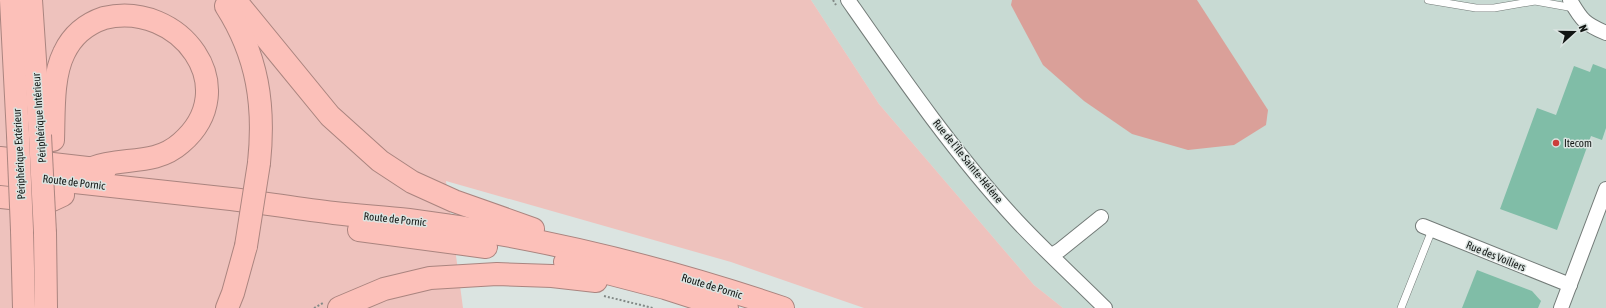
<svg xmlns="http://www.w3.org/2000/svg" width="1606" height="308" viewBox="0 0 1606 308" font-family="'Asap Condensed',sans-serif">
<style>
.built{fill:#c8dad3}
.green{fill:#eec2bd}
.forest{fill:#daa099}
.building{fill:#80bda7}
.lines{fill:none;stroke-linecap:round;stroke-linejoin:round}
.lane-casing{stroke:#737b78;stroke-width:8}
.street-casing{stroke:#737b78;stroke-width:16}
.highway-casing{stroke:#aa847f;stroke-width:24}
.path{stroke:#838a87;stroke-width:2;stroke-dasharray:2 2;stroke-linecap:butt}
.lane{stroke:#fff;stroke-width:7}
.street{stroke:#fff;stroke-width:14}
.highway{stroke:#fcc0b9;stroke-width:22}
.highway-bridge-casing{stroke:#aa847f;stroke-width:24;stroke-linecap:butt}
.highway-bridge{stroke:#fcc0b9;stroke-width:22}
.poi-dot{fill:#cc3e3b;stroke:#dbe4e1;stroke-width:1.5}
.labels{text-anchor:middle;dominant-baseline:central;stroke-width:3;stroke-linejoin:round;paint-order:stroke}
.street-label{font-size:11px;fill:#111513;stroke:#dbe4e1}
.poi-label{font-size:11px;fill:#111513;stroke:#dbe4e1;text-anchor:start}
</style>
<rect width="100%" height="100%" fill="#dbe4e1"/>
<path class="built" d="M811,0H1606V308H1063L1034,285L879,104Z"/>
<path class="green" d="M0,0H811L879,104L1034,285L1063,308H864L731,262L446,181L463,308H0Z"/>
<path class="forest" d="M1012,0H1197L1268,110L1266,125L1234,145L1188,150L1132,134L1084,101L1043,65L1011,5Z"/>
<g class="building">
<path d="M1593,64L1606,69V128L1602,140L1591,136L1557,230L1500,209L1537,108L1556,115L1574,66L1590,72Z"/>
<path d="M1477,270L1532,291L1541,301L1538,308H1462Z"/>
</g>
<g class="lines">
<defs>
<g id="lane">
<path d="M1428,0L1476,8H1494L1535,1L1574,8"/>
<path d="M1401,308L1432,230"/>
</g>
<g id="street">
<path d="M848,0C901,76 954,153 1017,221C1045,251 1076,279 1105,308"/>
<path d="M1570,0C1582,21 1585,24 1606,33"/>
<path d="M1423,226L1570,285"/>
<path d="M1052,255L1060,250L1101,217"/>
<path d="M1561,308L1606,189"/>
</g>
<g id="highway">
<path d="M11,0L18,135"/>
<path d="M31,0L40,135"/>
<path d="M235,0L330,116L380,161L412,182L454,201L533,229"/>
<path d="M226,6C258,56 265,106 259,163"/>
<path d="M53,140C54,113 52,77 64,53C72,36 86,24 104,18C180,0 245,88 181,143C154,167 121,156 92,168"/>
<path d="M0,158L105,170"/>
<path d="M0,174C77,182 154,190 231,199C265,203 299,209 334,213C359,216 384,217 409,220C536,236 662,267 783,308"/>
<path d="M0,197L48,202L63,195"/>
<path d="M22,230L24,308"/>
<path d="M359,230L486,247"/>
<path d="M45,233L46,308"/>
<path d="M565,262L665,288L727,308"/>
<path d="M227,308L233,293L246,246"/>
<path d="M339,308L384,289L430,278L497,274L552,276L596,281"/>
</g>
</defs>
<use href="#lane" class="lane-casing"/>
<use href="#street" class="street-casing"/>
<use href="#highway" class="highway-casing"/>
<g class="path">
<path d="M833,0L836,5"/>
<path d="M604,296L653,308"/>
<path d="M314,308L323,303"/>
</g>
<use href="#lane" class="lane"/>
<use href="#street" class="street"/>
<use href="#highway" class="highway"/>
<defs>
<g id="highway-bridge">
<path d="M18,135L22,230"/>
<path d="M40,135L45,233"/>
<path d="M246,246L259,163"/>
</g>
</defs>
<use href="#highway-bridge" class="highway-bridge-casing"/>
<use href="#highway-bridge" class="highway-bridge"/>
</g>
<circle class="poi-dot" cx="1556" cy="143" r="4"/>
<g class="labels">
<g class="street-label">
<text transform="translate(39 118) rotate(-94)">Périphérique Intérieur</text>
<text transform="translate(19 154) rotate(-93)">Périphérique Extérieur</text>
<text transform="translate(968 161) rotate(51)">Rue de l'Île Sainte-Hélène</text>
<text transform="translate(74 182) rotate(7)">Route de Pornic</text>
<text transform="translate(395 219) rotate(6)">Route de Pornic</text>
<text transform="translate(1496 256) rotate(22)">Rue des Voiliers</text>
<text transform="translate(712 286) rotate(17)">Route de Pornic</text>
</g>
<g class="poi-label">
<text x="1564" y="143">Itecom</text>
</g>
</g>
<g transform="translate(1574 32) rotate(69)" stroke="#dbe4e1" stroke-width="3" paint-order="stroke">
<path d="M0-3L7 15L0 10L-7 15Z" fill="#111513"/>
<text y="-6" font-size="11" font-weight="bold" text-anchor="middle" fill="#111513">N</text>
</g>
</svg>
